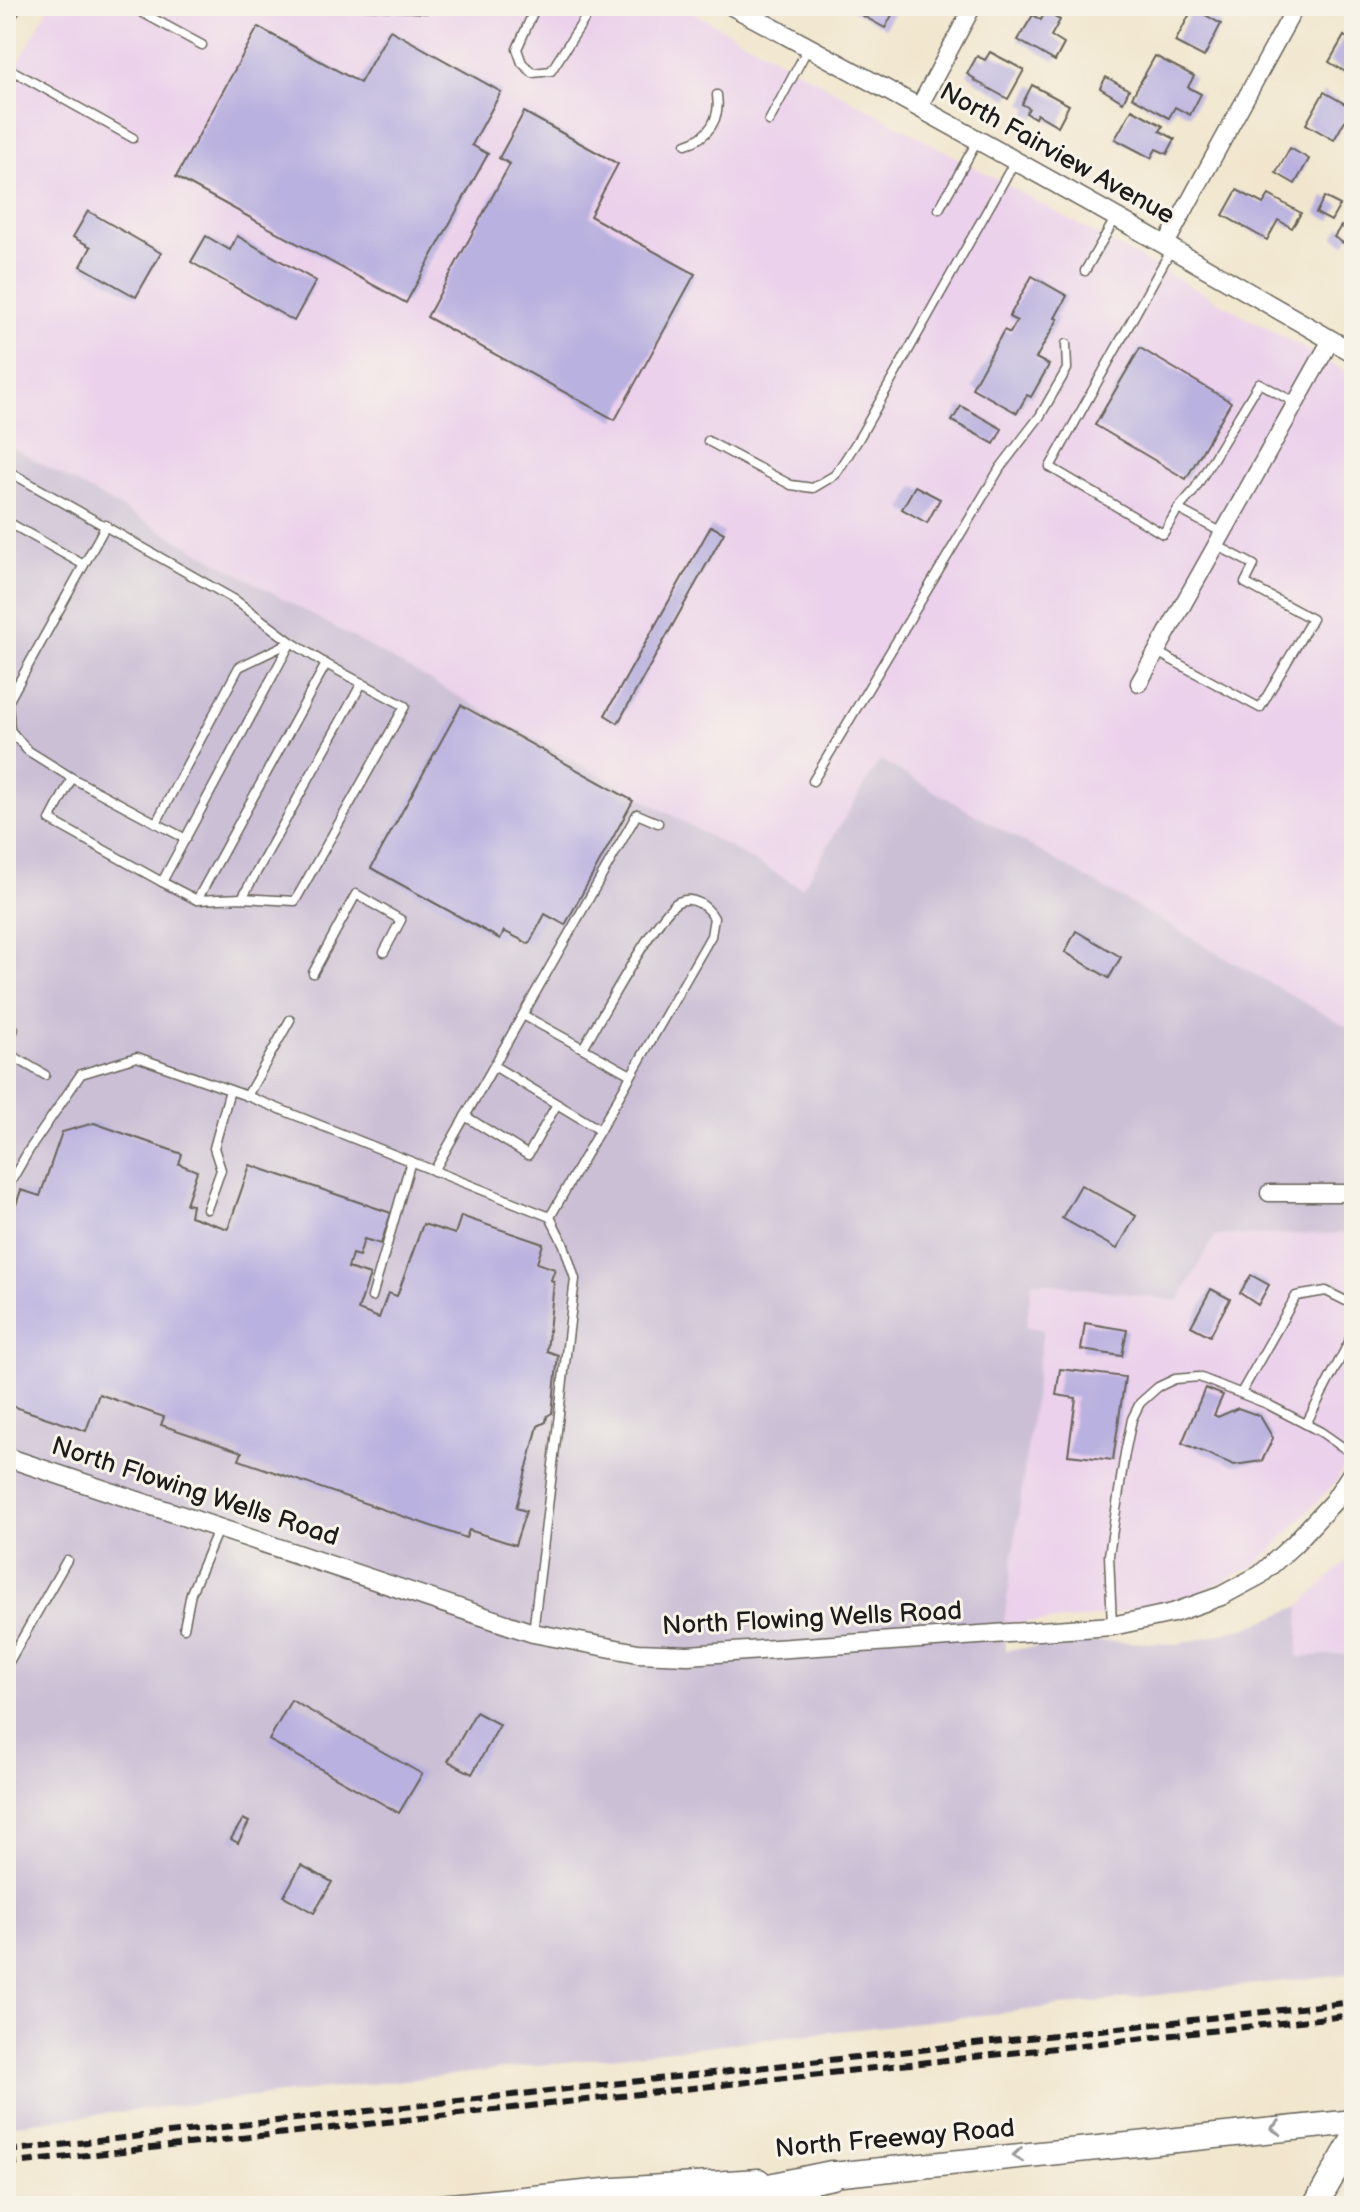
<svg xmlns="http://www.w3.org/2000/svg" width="1360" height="2212" viewBox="0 0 1360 2212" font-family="'Balsamiq Sans',sans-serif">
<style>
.built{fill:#ebd1eb}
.industrial{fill:#cbbfd5}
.building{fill:#b9b1df}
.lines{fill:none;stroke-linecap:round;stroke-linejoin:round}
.service-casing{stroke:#67635a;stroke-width:11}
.minor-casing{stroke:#67635a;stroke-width:19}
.tertiary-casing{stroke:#67635a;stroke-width:21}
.secondary-casing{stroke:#67635a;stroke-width:25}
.primary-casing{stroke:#67635a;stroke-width:27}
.motorway-casing{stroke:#67635a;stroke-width:31}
.service{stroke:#fff;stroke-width:8}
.minor{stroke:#fff;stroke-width:16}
.tertiary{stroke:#fff;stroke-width:18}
.secondary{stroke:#fff;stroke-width:22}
.primary{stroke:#fff;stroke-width:24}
.motorway{stroke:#fff;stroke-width:28}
.rail{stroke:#1c1c1c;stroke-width:6;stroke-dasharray:12 6;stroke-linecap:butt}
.oneway{stroke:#999}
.labels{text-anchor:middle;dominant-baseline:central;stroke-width:6;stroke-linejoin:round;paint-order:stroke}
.street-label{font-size:26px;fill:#1c1c1c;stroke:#f7f3e8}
</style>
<rect width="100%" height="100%" fill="#f7f3e8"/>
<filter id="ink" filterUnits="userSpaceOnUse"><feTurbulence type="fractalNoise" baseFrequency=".0125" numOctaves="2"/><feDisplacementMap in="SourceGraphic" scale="16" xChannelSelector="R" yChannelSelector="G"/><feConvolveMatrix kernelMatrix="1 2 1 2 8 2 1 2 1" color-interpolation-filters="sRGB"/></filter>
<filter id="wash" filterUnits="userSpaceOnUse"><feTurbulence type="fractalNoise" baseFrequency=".006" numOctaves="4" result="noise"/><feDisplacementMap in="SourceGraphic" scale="32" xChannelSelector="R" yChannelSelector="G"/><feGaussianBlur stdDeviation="1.8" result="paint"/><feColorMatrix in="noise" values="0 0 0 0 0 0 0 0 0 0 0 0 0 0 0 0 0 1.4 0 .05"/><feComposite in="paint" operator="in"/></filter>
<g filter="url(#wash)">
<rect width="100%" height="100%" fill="#f1e6cd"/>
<g class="built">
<path d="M49,6H681L1354,376V1017L1348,1028L880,760L802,889L6,444V86Z"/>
<path d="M1354,1233V1449L1337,1481L1258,1564L1185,1599L1082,1619L1004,1624L1042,1330L1026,1327L1032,1281L1179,1301L1215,1236Z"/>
<path d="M1354,1553V1653L1297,1657L1300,1606Z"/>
</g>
<path class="industrial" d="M6,444L802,888L880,760L1347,1027L1354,1017V1233L1215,1236L1179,1301L1032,1281L1026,1327L1043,1329L1004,1624L1005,1650L1099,1641L1178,1644L1247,1628L1300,1606L1298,1657L1354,1653V1973L6,2125Z"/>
<g id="blocks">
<g class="building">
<path d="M363,6H427V13L363,9Z"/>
<path d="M850,6H897L885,28L849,8Z"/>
<path d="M1193,8L1221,24L1204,57L1175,42Z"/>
<path d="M1045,12L1060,20L1051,36L1064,44L1055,61L1018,40L1033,15L1041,20Z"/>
<path d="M258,27L360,83L390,30L501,92L472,145L488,154L406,303L176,177Z"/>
<path d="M1354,31V77L1329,62L1344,36L1349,39Z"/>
<path d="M990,52L1024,70L1008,99L974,80L975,79L967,74L977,56L985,60Z"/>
<path d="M1155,56L1194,76L1188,87L1201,94L1190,115L1175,107L1169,118L1132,97Z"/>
<path d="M1106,77L1129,90L1123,102L1100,88Z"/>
<path d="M1032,85L1069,105L1058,126L1037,114L1035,118L1026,113L1029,108L1022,104Z"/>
<path d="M1324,92L1352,108L1334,140L1306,124Z"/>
<path d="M1132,109L1163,126L1160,131L1175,139L1167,154L1156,149L1151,158L1115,139Z"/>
<path d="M524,112L618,164L590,216L695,274L615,420L427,317L510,164L499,158Z"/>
<path d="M1290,148L1309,159L1295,184L1276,173Z"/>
<path d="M1237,190L1263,204L1269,195L1301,213L1292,228L1278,220L1267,240L1223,215Z"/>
<path d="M1324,197L1340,205L1331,221L1316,213Z"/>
<path d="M88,211L161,253L136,297L81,266L91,247L73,237Z"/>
<path d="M1341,226L1351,233L1345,244L1334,237Z"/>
<path d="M206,236L230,250L237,236L316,281L294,321L191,262Z"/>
<path d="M1032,276L1067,296L1055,318L1058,319L1036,358L1049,365L1031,397L1027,395L1017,413L972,388L1004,330L1010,333L1017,321L1009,317Z"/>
<path d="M1140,348L1231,402L1186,479L1095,425Z"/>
<path d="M961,406L1002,429L994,444L952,421Z"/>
<path d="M915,486L940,499L927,523L902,509Z"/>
<path d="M711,526L724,533L618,723L605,715Z"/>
<path d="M461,705L633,801L565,925L545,914L529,944L504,931L500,939L371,868Z"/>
<path d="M1076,931L1121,957L1109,978L1065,952Z"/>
<path d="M94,1123L182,1154L179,1164L197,1171L186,1204L192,1205L190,1216L228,1229L250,1165L391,1213L381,1244L364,1239L359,1256L352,1254L348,1268L370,1275L358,1310L379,1318L388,1293L397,1296L423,1224L455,1234L461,1216L543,1244L537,1263L555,1269L551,1280L554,1282L547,1351L558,1355L552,1413L547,1416L546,1422L538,1426L516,1508L526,1511L515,1545L469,1530L466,1538L239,1460L242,1452L161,1425L164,1417L99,1394L86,1431L6,1404V1235L21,1190L40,1196L62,1132Z"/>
<path d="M1081,1185L1136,1216L1117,1249L1062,1218Z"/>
<path d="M1251,1275L1269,1285L1258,1305L1240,1293Z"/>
<path d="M1211,1289L1230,1299L1210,1336L1191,1326Z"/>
<path d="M1085,1323L1127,1330L1122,1356L1081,1350Z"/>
<path d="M1060,1369L1125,1377L1113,1460L1068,1455L1076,1398L1056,1395Z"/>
<path d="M1205,1388L1223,1395L1214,1415L1218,1417L1238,1408L1260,1416L1273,1438L1262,1461L1234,1465L1182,1443Z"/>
<path d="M291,1700L422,1774L399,1813L269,1740Z"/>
<path d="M476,1712L500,1725L472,1774L448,1761Z"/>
<path d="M243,1819L249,1822L238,1843L231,1839Z"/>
<path d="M301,1865L332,1882L314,1913L284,1896Z"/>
</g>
</g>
</g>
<g filter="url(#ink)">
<use href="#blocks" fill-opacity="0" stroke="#67635a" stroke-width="2"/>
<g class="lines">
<defs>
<g id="service">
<path d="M130,6L202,45"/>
<path d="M536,6L517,49L522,63L533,73L551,71L593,6"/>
<path d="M6,67L133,138"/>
<path d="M769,121L808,48"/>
<path d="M686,144C708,138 721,119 717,95"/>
<path d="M939,209L978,140"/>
<path d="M1172,248L1050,467L1163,534L1178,509L1223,533"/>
<path d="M1085,271L1116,217"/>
<path d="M708,441L791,485L813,488L835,475L858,440L1015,161"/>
<path d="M6,470L235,600L291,642L162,882L50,820L72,778L27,750L10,730L8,702L106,525"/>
<path d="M1178,509L1193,492L1259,383L1296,403"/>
<path d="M6,521L84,565"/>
<path d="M1157,652L1260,708L1312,619L1245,583L1254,565L1216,545"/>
<path d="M72,778L186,839"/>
<path d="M813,781L1000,468L1040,416L1067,369L1066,344"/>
<path d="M156,823L239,667L291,642L326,664L405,706L295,901L242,898L197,900L162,882"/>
<path d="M242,898L362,683"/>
<path d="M197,900L326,664"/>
<path d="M313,973L356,894L401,920L384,952"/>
<path d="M523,1015L631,1075"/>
<path d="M6,1025L14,1029L6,1045"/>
<path d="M6,1052L45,1075"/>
<path d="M494,1066L600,1130"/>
<path d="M247,1096L290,1020"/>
<path d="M465,1116L528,1155L557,1104"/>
<path d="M434,1171L637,814L658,823"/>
<path d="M6,1190L29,1150L81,1074L137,1057L247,1096L550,1217L564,1245L575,1279L533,1633"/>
<path d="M207,1209L221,1170L214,1148L230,1090"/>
<path d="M550,1217L711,936L714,918C707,906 693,895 678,902C658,912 598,1023 583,1048"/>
<path d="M372,1297L411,1161"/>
<path d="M1241,1393L1296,1296L1326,1291L1354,1305"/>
<path d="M1306,1424L1349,1342L1354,1320"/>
<path d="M1112,1625L1109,1555L1125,1453L1132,1419L1140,1403L1158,1387L1175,1379L1199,1377L1267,1404L1321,1432L1354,1455"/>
<path d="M184,1628L191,1593L219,1527"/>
<path d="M6,1667L67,1560"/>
</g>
<g id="minor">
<path d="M919,107L973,6"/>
<path d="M1166,244L1296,6"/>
<path d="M1139,683L1331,340"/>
<path d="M1269,1193H1354"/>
</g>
<g id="tertiary">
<path d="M732,6C941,118 1148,234 1354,353"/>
<path d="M6,16L12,6"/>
<path d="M6,1457L533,1633L638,1653L688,1655L1112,1626L1173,1613L1221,1596L1260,1575L1294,1544L1333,1502L1354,1470"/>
</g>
<path id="secondary" d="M441,2206L615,2189L759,2180"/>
<g id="primary">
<path d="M832,2175L1354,2122"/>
<path d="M1315,2206L1354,2138"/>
</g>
<path id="motorway" d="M681,2206L832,2175"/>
</defs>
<use href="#service" class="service-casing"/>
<use href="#minor" class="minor-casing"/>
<use href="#tertiary" class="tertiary-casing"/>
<use href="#secondary" class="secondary-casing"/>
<use href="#primary" class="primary-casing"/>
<use href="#motorway" class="motorway-casing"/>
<use href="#service" class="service"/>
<use href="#minor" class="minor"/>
<use href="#tertiary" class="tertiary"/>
<use href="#secondary" class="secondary"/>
<use href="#primary" class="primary"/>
<use href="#motorway" class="motorway"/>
<g class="rail">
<path d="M6,2151L1354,2002"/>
<path d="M6,2164L1354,2015"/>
</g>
</g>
<defs><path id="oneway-chevron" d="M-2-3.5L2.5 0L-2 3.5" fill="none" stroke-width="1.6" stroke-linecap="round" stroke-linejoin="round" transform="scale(2)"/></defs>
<g class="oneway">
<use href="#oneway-chevron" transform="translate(1276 2128) rotate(174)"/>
<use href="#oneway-chevron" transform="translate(1018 2155) rotate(174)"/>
</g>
</g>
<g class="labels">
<g class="street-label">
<text transform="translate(1057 154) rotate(29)">North Fairview Avenue</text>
<text transform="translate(195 1492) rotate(18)">North Flowing Wells Road</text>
<text transform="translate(812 1619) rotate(-3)">North Flowing Wells Road</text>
<text transform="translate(895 2139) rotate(-5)">North Freeway Road</text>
</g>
</g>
<rect width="1360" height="2212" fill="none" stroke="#f7f3e8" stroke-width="32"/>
</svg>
